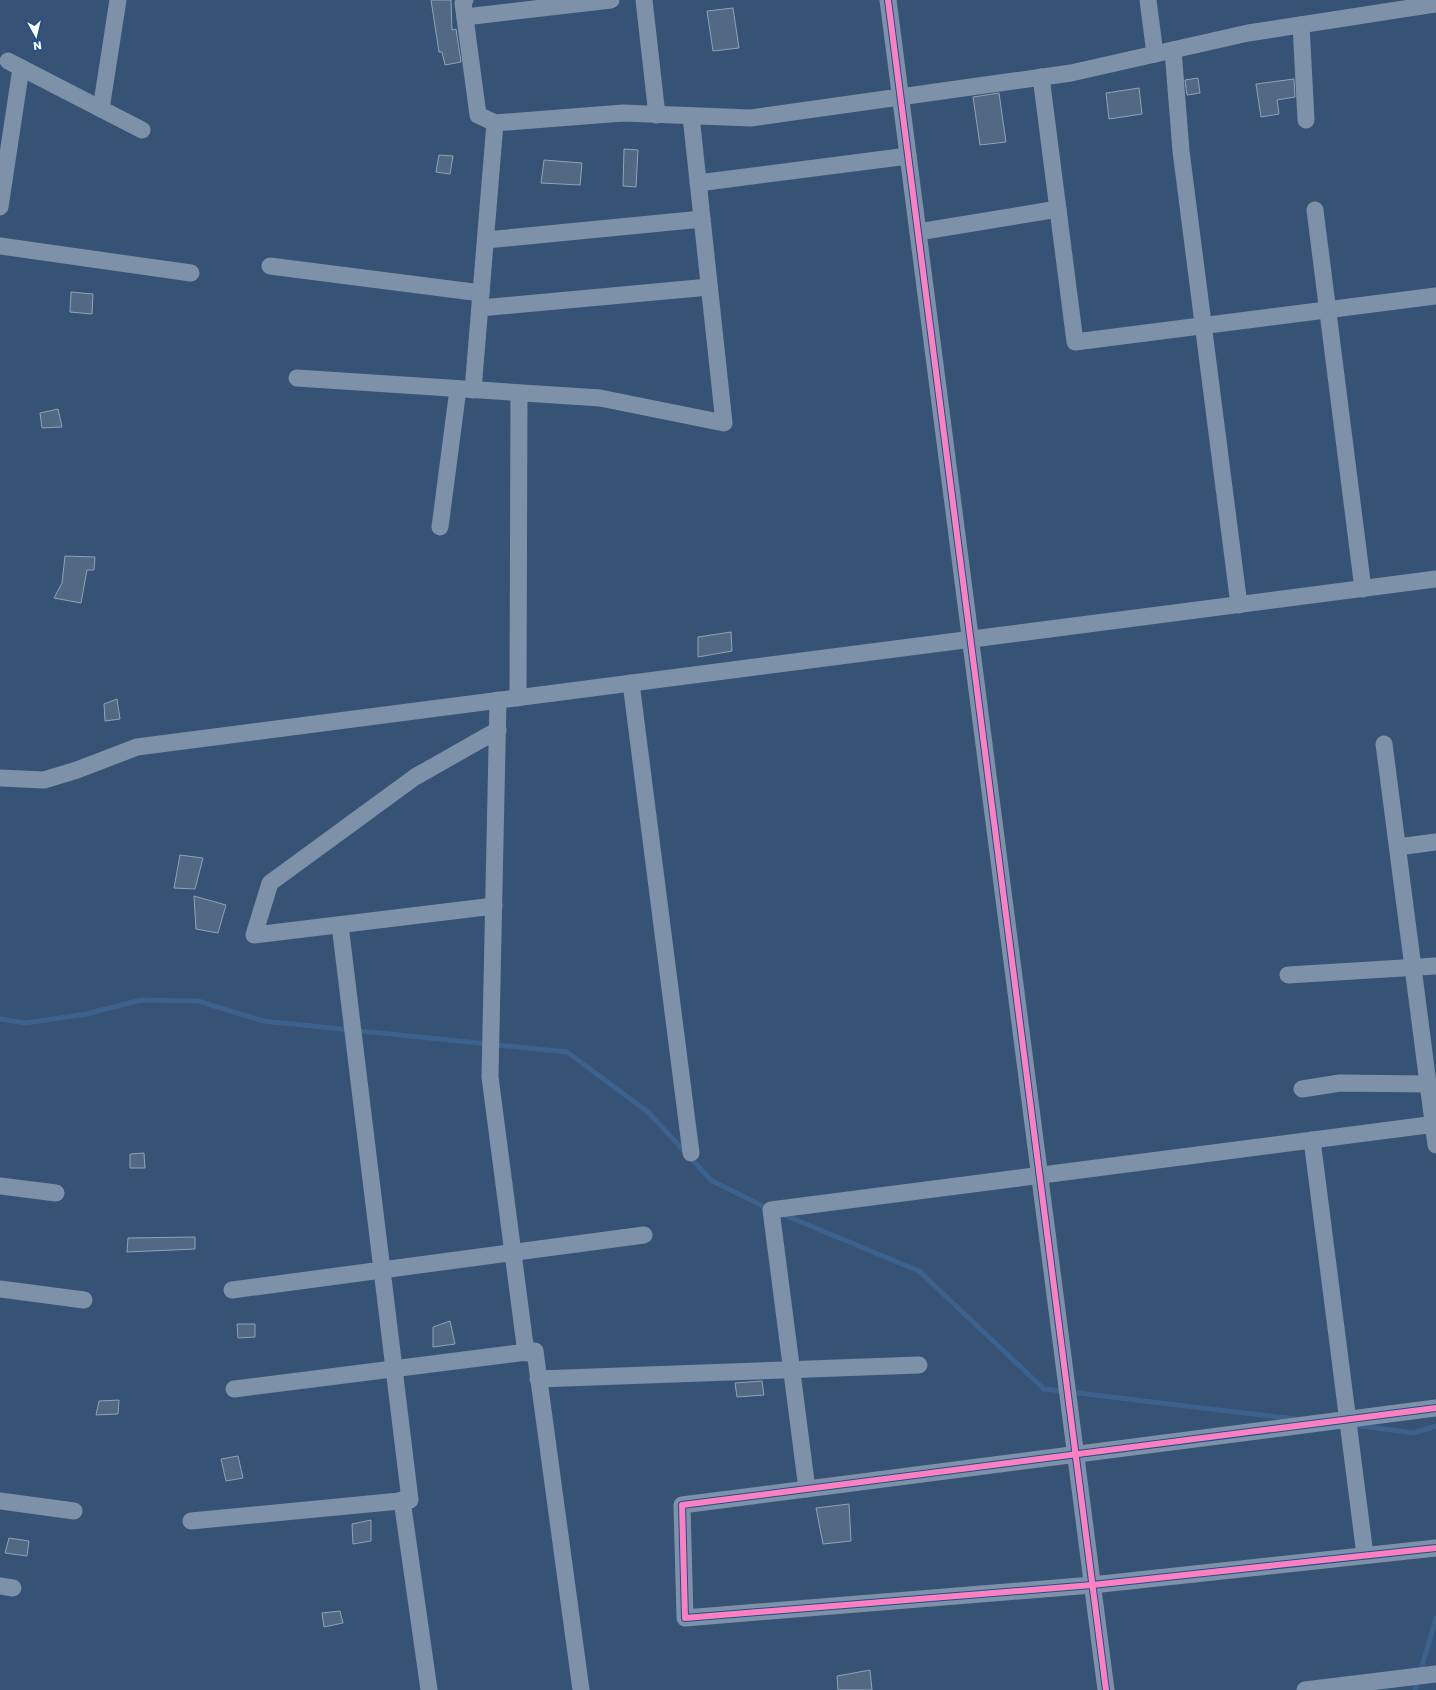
<svg xmlns="http://www.w3.org/2000/svg" width="1436" height="1690" viewBox="0 0 1436 1690" font-family="Poppins,sans-serif">
<style>
.lines{fill:none;stroke-linecap:round;stroke-linejoin:round}
.stream{stroke:#3b618d;stroke-width:5}
.building{fill:#526984;stroke:#92a2b6}
.street{stroke:#7d92a8;stroke-width:17}
.cycleway-casing{stroke:#1b4f8f;stroke-width:8}
.cycleway{stroke:#ff80c0;stroke-width:6}
</style>
<rect width="100%" height="100%" fill="#365274"/>
<g class="lines">
<g class="stream">
<path d="M0,1019L26,1023L86,1014L141,1000L198,1001L263,1021L567,1052L648,1112L712,1181L769,1209"/>
<path d="M782,1214L919,1271L1044,1389L1296,1419"/>
<path d="M1354,1425L1414,1433L1436,1426"/>
<path d="M1415,1690L1436,1618"/>
</g>
</g>
<g class="building">
<path d="M431,0H451L452,30L456,29L461,62L445,65L442,52H439Z"/>
<path d="M733,8L739,48L713,51L707,11Z"/>
<path d="M1198,78L1200,93L1187,95L1185,80Z"/>
<path d="M1294,79L1295,97L1277,100L1279,114L1261,117L1256,84Z"/>
<path d="M1139,88L1142,114L1109,119L1106,93Z"/>
<path d="M999,93L1006,142L980,145L973,97Z"/>
<path d="M624,149L638,150L636,187L623,186Z"/>
<path d="M439,155L453,156L450,174L436,172Z"/>
<path d="M544,160L582,163L580,185L541,183Z"/>
<path d="M71,292L93,294L92,314L70,312Z"/>
<path d="M58,409L62,427L42,428L40,413Z"/>
<path d="M65,556L95,557L94,570H87L81,603L54,598L62,583Z"/>
<path d="M731,632L732,651L698,657V637Z"/>
<path d="M117,699L120,719L105,721L104,704Z"/>
<path d="M180,855L203,858L195,889L174,888Z"/>
<path d="M194,896L226,905L218,933L196,929Z"/>
<path d="M144,1153L145,1168H130V1154Z"/>
<path d="M195,1237V1249L127,1252L128,1238Z"/>
<path d="M450,1321L455,1344L433,1347V1327Z"/>
<path d="M237,1324H255V1337L238,1338Z"/>
<path d="M762,1381L764,1395L737,1397L735,1383Z"/>
<path d="M119,1400L118,1414L96,1415L99,1401Z"/>
<path d="M238,1456L243,1478L226,1481L221,1459Z"/>
<path d="M849,1504L851,1541L823,1544L816,1508Z"/>
<path d="M371,1520V1541L353,1544L352,1524Z"/>
<path d="M9,1538L29,1541L27,1556L5,1553Z"/>
<path d="M340,1611L343,1623L324,1627L322,1613Z"/>
<path d="M870,1670L872,1690H838L837,1676Z"/>
</g>
<g class="lines">
<g class="street">
<path d="M465,0L463,3L478,115L495,123L623,113L751,118L1071,73L1248,33L1436,4"/>
<path d="M644,0L657,115"/>
<path d="M888,0L1106,1690"/>
<path d="M1148,0L1155,54"/>
<path d="M465,17L611,0"/>
<path d="M1301,25L1306,120"/>
<path d="M1173,50L1181,151L1239,605"/>
<path d="M8,61L142,130"/>
<path d="M1041,77L1075,342L1436,296"/>
<path d="M101,109L118,0"/>
<path d="M698,183L908,156"/>
<path d="M0,207L21,68"/>
<path d="M1315,210L1363,589"/>
<path d="M918,232L1058,209"/>
<path d="M486,240L702,219"/>
<path d="M0,246L191,273"/>
<path d="M270,266L481,293"/>
<path d="M480,308L709,287"/>
<path d="M297,378L600,398L724,423L691,116"/>
<path d="M473,390L495,123"/>
<path d="M440,527L458,389"/>
<path d="M631,683L691,1153"/>
<path d="M518,698L519,393"/>
<path d="M498,700L490,1077L526,1353"/>
<path d="M1384,744L1436,1145"/>
<path d="M0,778L44,780L77,770L137,747L1436,579"/>
<path d="M1398,847L1436,842"/>
<path d="M494,906L254,935L270,883L415,777L498,730"/>
<path d="M1288,975L1436,966"/>
<path d="M1302,1089L1340,1083L1428,1084"/>
<path d="M1312,1140L1365,1555"/>
<path d="M0,1186L56,1193"/>
<path d="M0,1289L84,1300"/>
<path d="M232,1290L644,1235"/>
<path d="M538,1379L919,1365"/>
<path d="M234,1389L535,1351L581,1690"/>
<path d="M1436,1408L682,1505L685,1618L1092,1585L1436,1548"/>
<path d="M807,1489L771,1210L1436,1124"/>
<path d="M402,1500L429,1690"/>
<path d="M0,1501L74,1511"/>
<path d="M191,1521L410,1500L340,925"/>
<path d="M0,1586L13,1588"/>
<path d="M1305,1690L1436,1674"/>
</g>
<defs>
<g id="cycleway">
<path d="M888,0L1106,1690"/>
<path d="M1436,1408L682,1505L685,1618L1092,1585L1436,1548"/>
</g>
</defs>
<use href="#cycleway" class="cycleway-casing"/>
<use href="#cycleway" class="cycleway"/>
</g>
<g transform="translate(36 36) rotate(172)" stroke="#1b4f8f" stroke-width="3" paint-order="stroke">
<path d="M0-3L7 15L0 10L-7 15Z" fill="#ffffff"/>
<text y="-6" font-size="11" font-weight="bold" text-anchor="middle" fill="#ffffff">N</text>
</g>
</svg>
